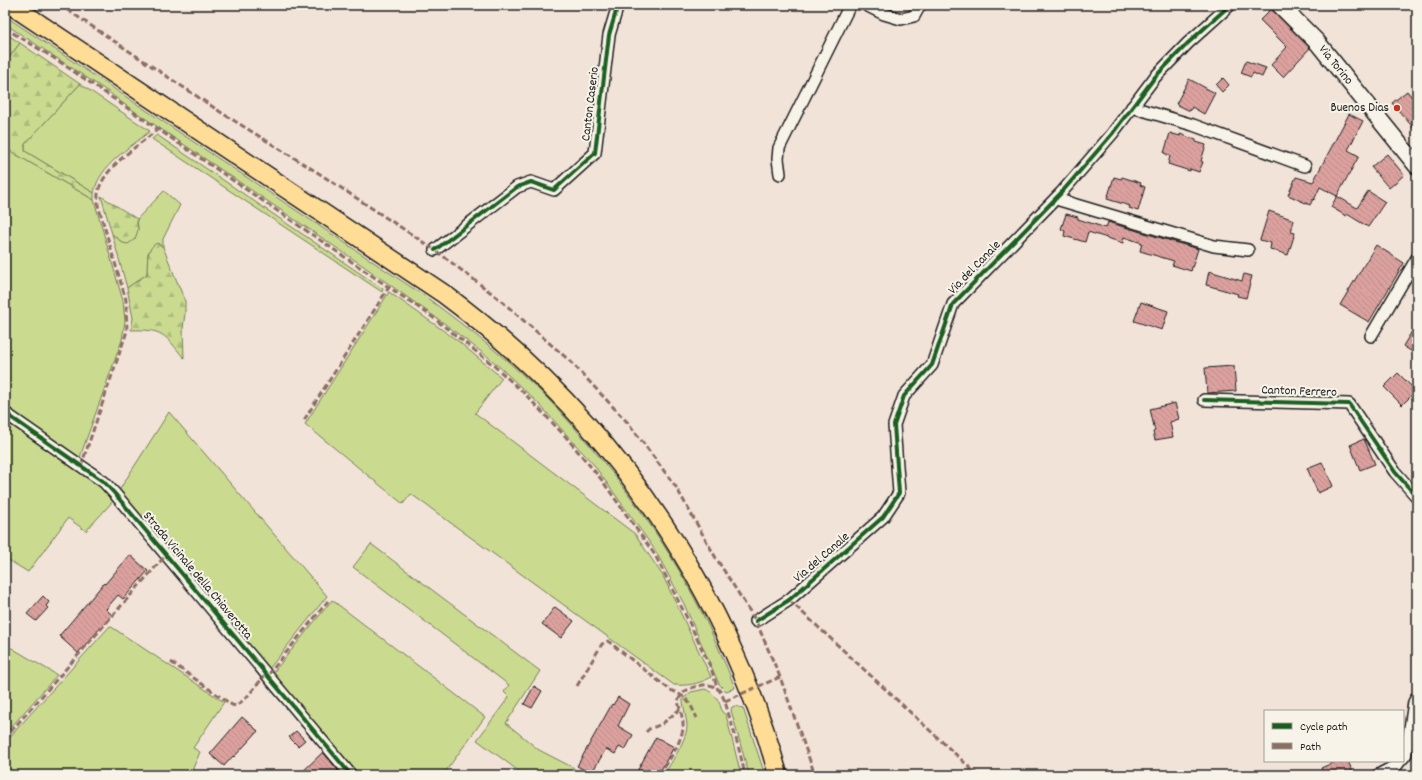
<svg xmlns="http://www.w3.org/2000/svg" width="1422" height="780" viewBox="0 0 1422 780" font-family="Dekko,sans-serif">
<style>
.green{fill:#cadb90;stroke:#737c56}
.forest{fill:url(#forest-firs);stroke:#737c56}
.building{fill:url(#building-back-hatch);stroke:#1c1c1c}
.lines{fill:none;stroke-linecap:round;stroke-linejoin:round}
.street-casing{stroke:#1c1c1c;stroke-width:14}
.secondary-casing{stroke:#1c1c1c;stroke-width:19}
.primary-casing{stroke:#1c1c1c;stroke-width:21}
.street{stroke:#f7f3e8;stroke-width:11}
.secondary{stroke:#f7f3e8;stroke-width:16}
.primary{stroke:#ffdd96;stroke-width:18}
.quiet{stroke:#8d6e63;stroke-width:3;stroke-dasharray:6 3;stroke-linecap:butt}
.cycleway-casing{stroke:#f7f3e8;stroke-width:6}
.cycleway{stroke:#1b5e20;stroke-width:4}
.poi-dot{fill:#c8321e;stroke:#f7f3e8;stroke-width:1.5}
.labels{text-anchor:middle;dominant-baseline:central;stroke-width:4;stroke-linejoin:round;paint-order:stroke}
.street-label{font-size:13px;fill:#1c1c1c;stroke:#f7f3e8}
.poi-label{font-size:13px;fill:#1c1c1c;stroke:#f7f3e8;text-anchor:end}
</style>
<defs>
<pattern id="forest-firs" width="22" height="20" patternUnits="userSpaceOnUse"><rect width="22" height="20" fill="#cadb90"/><path d="M5 1l3.5 6h-7zM16 11l3.5 6h-7z" fill="#adbb7c"/></pattern>
<pattern id="building-back-hatch" width="6" height="6" patternUnits="userSpaceOnUse"><rect width="6" height="6" fill="#dca19f"/><path d="M-1 5l2 2M0 0l6 6M5-1l2 2" fill="none" stroke="#bc8a88"/></pattern>
</defs>
<rect width="100%" height="100%" fill="#f2e3d9"/>
<filter id="ink" filterUnits="userSpaceOnUse"><feTurbulence type="fractalNoise" baseFrequency=".025" numOctaves="2"/><feDisplacementMap in="SourceGraphic" scale="8" xChannelSelector="R" yChannelSelector="G"/><feConvolveMatrix kernelMatrix="1 2 1 2 8 2 1 2 1" color-interpolation-filters="sRGB"/></filter>
<g filter="url(#ink)">
<g class="green">
<path d="M5,16L426,297C469,329 512,362 549,400C608,462 664,536 702,613C714,637 725,662 735,688L726,691L719,684L684,604L655,550L594,465L538,403L492,360L445,324L362,265L121,102L110,93L5,24Z"/>
<path d="M5,33L20,43L5,63Z"/>
<path d="M80,84L150,131C130,148 99,165 94,193L25,151V144Z"/>
<path d="M157,135L383,289L382,292L152,139Z"/>
<path d="M5,148L94,200L123,301L125,321L122,340L81,454L80,461L5,409Z"/>
<path d="M164,191L180,205L163,239V247L157,243L148,253L147,274L127,288L112,234L123,243L138,230L137,219Z"/>
<path d="M389,292L458,341L502,378L475,413L635,534L663,576L711,677L710,678C698,684 687,686 674,685L411,494L403,504L305,424Z"/>
<path d="M169,412L327,596L269,669L118,492Z"/>
<path d="M5,420L91,478L114,500L86,531L68,518L28,572L5,558Z"/>
<path d="M371,544L540,671L506,723L539,750L574,768L572,775H524L477,740L509,697L504,692L509,685L353,567Z"/>
<path d="M332,600L485,717L443,775H355L272,674Z"/>
<path d="M110,626L224,702L193,748L200,752L190,775H9L5,773V744L7,740Z"/>
<path d="M5,644L57,675L5,734Z"/>
<path d="M705,689C715,693 720,701 722,712L726,715L741,775H664C671,762 688,739 687,724C686,717 684,709 683,702V699L691,692Z"/>
<path d="M735,706L743,708L765,775H749L731,710L732,707Z"/>
</g>
<g class="forest">
<path d="M20,43L80,84L25,144V151L94,193V200L5,148V63Z"/>
<path d="M101,196L137,219L138,230L135,239L128,244L123,243L112,234Z"/>
<path d="M157,243L163,247L185,301V313L183,329L184,358C164,334 163,329 131,330L133,318L127,288L147,274C148,263 145,249 157,243Z"/>
</g>
<g class="building">
<path d="M1271,9L1310,48L1283,77L1271,65L1287,47L1260,20Z"/>
<path d="M1246,61L1266,68L1262,77L1253,73L1251,77L1241,73Z"/>
<path d="M1223,78L1229,85L1222,92L1216,85Z"/>
<path d="M1189,79L1215,93L1204,114L1192,107L1190,111L1176,104Z"/>
<path d="M1407,91L1417,103V132L1392,103Z"/>
<path d="M1349,114L1363,121L1348,150L1359,156L1337,196L1320,187L1314,200L1313,199L1310,205L1288,195L1296,177L1313,182Z"/>
<path d="M1170,133L1180,136V134L1196,140V142L1206,145L1201,161L1203,162L1199,172L1190,169V171L1168,164L1170,156L1164,153Z"/>
<path d="M1387,154L1404,175L1389,188L1371,167Z"/>
<path d="M1114,177L1121,179L1122,177L1141,183L1140,185L1145,187L1138,211L1129,208L1130,206L1107,199Z"/>
<path d="M1368,191L1385,202L1368,227L1347,214L1346,216L1331,207L1337,196L1357,208Z"/>
<path d="M1269,211L1294,220L1291,232L1295,233L1288,255L1270,249L1271,243L1260,240Z"/>
<path d="M1066,214L1078,217V219L1106,228L1108,222L1111,223L1198,249L1191,271L1172,265L1174,261L1140,251L1142,243L1124,237L1123,243L1088,232L1085,242L1064,236L1065,231L1061,229Z"/>
<path d="M1376,245L1404,263L1369,322L1340,305Z"/>
<path d="M1209,271L1242,281L1244,274L1252,276L1246,298L1237,296L1238,294L1206,285Z"/>
<path d="M1141,302L1168,311L1162,330L1134,321Z"/>
<path d="M1417,323V355L1403,346Z"/>
<path d="M1234,366L1236,391L1207,393L1205,368Z"/>
<path d="M1398,373L1416,391L1402,405L1384,387Z"/>
<path d="M1175,403L1179,419L1170,422L1173,437L1155,440L1153,432L1155,431L1150,409Z"/>
<path d="M1364,439L1375,464L1360,470L1350,445Z"/>
<path d="M1322,462L1333,486L1318,493L1307,468Z"/>
<path d="M130,555L148,571L123,599L118,595L106,609L112,615L78,653L59,636L104,583L105,584Z"/>
<path d="M43,596L49,602L46,606L48,608L36,621L27,614Z"/>
<path d="M555,607L574,621L561,638L542,624Z"/>
<path d="M534,686L542,691L532,708L524,704Z"/>
<path d="M618,697L629,704L618,726L633,735L625,750L619,747L615,754L606,749L591,774L577,766L612,704L613,705Z"/>
<path d="M242,717L258,731L234,757L233,756L224,766L210,754Z"/>
<path d="M296,731L305,740L298,746L289,737Z"/>
<path d="M656,737L674,747L658,775H635Z"/>
<path d="M323,752L338,770L332,775H299Z"/>
<path d="M1337,761H1348L1354,775H1324L1321,768Z"/>
</g>
<g class="lines">
<defs>
<g id="street">
<path d="M866,5L884,14L901,19L914,16L920,5"/>
<path d="M1132,107L1193,125L1305,166"/>
<path d="M780,174L778,159L779,148L850,5"/>
<path d="M1056,199L1214,246L1248,250"/>
<path d="M435,250L517,187L531,182L554,190L595,153L609,35L618,5"/>
<path d="M1371,336L1417,258"/>
<path d="M1204,400L1349,404L1395,472L1417,497"/>
<path d="M5,413L104,482L115,494L351,775"/>
<path d="M756,621L789,600L883,517L899,493L894,425L904,396L932,365L953,304L1061,193L1112,134L1155,77L1188,43L1230,5"/>
<path d="M1403,758L1406,754L1414,702L1417,697"/>
<path d="M1378,775L1397,765L1400,761"/>
</g>
<g id="secondary">
<path id="s1" d="M1280,5L1317,42L1417,166"/>
</g>
<path id="primary" d="M11,5L444,294C572,389 669,508 734,653C752,693 767,733 778,775"/>
</defs>
<use href="#street" class="street-casing"/>
<use href="#secondary" class="secondary-casing"/>
<use href="#primary" class="primary-casing"/>
<use href="#street" class="street"/>
<use href="#secondary" class="secondary"/>
<use href="#primary" class="primary"/>
<g class="quiet">
<path d="M60,5L225,115L320,174L435,250L498,298L571,362L629,424L676,487L716,558L756,621L780,677L815,775"/>
<path d="M5,28L57,60L431,316L492,364L524,393L566,437L601,479L655,555L688,620L711,668L718,690"/>
<path d="M304,420L389,287"/>
<path d="M81,466L127,331L126,300L98,205C98,198 97,193 100,186C109,164 139,145 157,130"/>
<path d="M789,600L978,775"/>
<path d="M171,662L232,705L236,706L246,698L267,673"/>
<path d="M268,675L328,601"/>
<path d="M577,686L602,644L608,641L670,690C687,696 690,703 697,718"/>
<path d="M725,701L780,677"/>
<path d="M646,732L649,729L662,724L680,709"/>
<path d="M5,738L166,555"/>
<path d="M598,775L601,769"/>
<path d="M660,775C668,761 680,745 683,729C684,720 680,710 678,701C682,691 689,688 699,686C706,684 713,684 719,690C725,698 727,709 730,719C736,737 741,756 745,775"/>
</g>
<defs>
<g id="cycleway">
<path d="M435,250L517,187L531,182L554,190L595,153L609,35L618,5"/>
<path d="M1204,400L1349,404L1395,472L1417,497"/>
<path d="M5,413L104,482L115,494L351,775"/>
<path d="M756,621L789,600L883,517L899,493L894,425L904,396L932,365L953,304L1061,193L1112,134L1155,77L1188,43L1230,5"/>
</g>
</defs>
<use href="#cycleway" class="cycleway-casing"/>
<use href="#cycleway" class="cycleway"/>
</g>
</g>
<circle class="poi-dot" cx="1397" cy="108" r="4"/>
<g class="labels">
<g class="street-label">
<text stroke="none"><textPath href="#s1" startOffset="82">Via Torino</textPath></text>
<text transform="translate(591 104) rotate(-83)">Canton Caserio</text>
<text transform="translate(975 268) rotate(-46)">Via del Canale</text>
<text transform="translate(1299 392) rotate(2)">Canton Ferrero</text>
<text transform="translate(822 558) rotate(-41)">Via del Canale</text>
<text transform="translate(197 576) rotate(50)">Strada Vicinale della Chiaverotta</text>
</g>
<g class="poi-label">
<text x="1389" y="108">Buenos Dias</text>
</g>
</g>
<rect width="1422" height="780" fill="none" stroke="#f7f3e8" stroke-width="20"/>
<rect x="10" y="10" width="1402" height="760" fill="none" stroke="#1c1c1c" stroke-width="1.5" filter="url(#ink)"/>
<rect x="1264" y="710" width="140" height="52" fill="#f7f3e8" stroke="#9f9d96"/>
<rect x="1272" y="723" width="20" height="6" fill="#1b5e20" stroke="#9f9d96"/>
<text x="1300" y="730" font-size="12" fill="#1c1c1c">Cycle path</text>
<rect x="1272" y="743" width="20" height="6" fill="#8d6e63" stroke="#9f9d96"/>
<text x="1300" y="750" font-size="12" fill="#1c1c1c">Path</text>
</svg>
